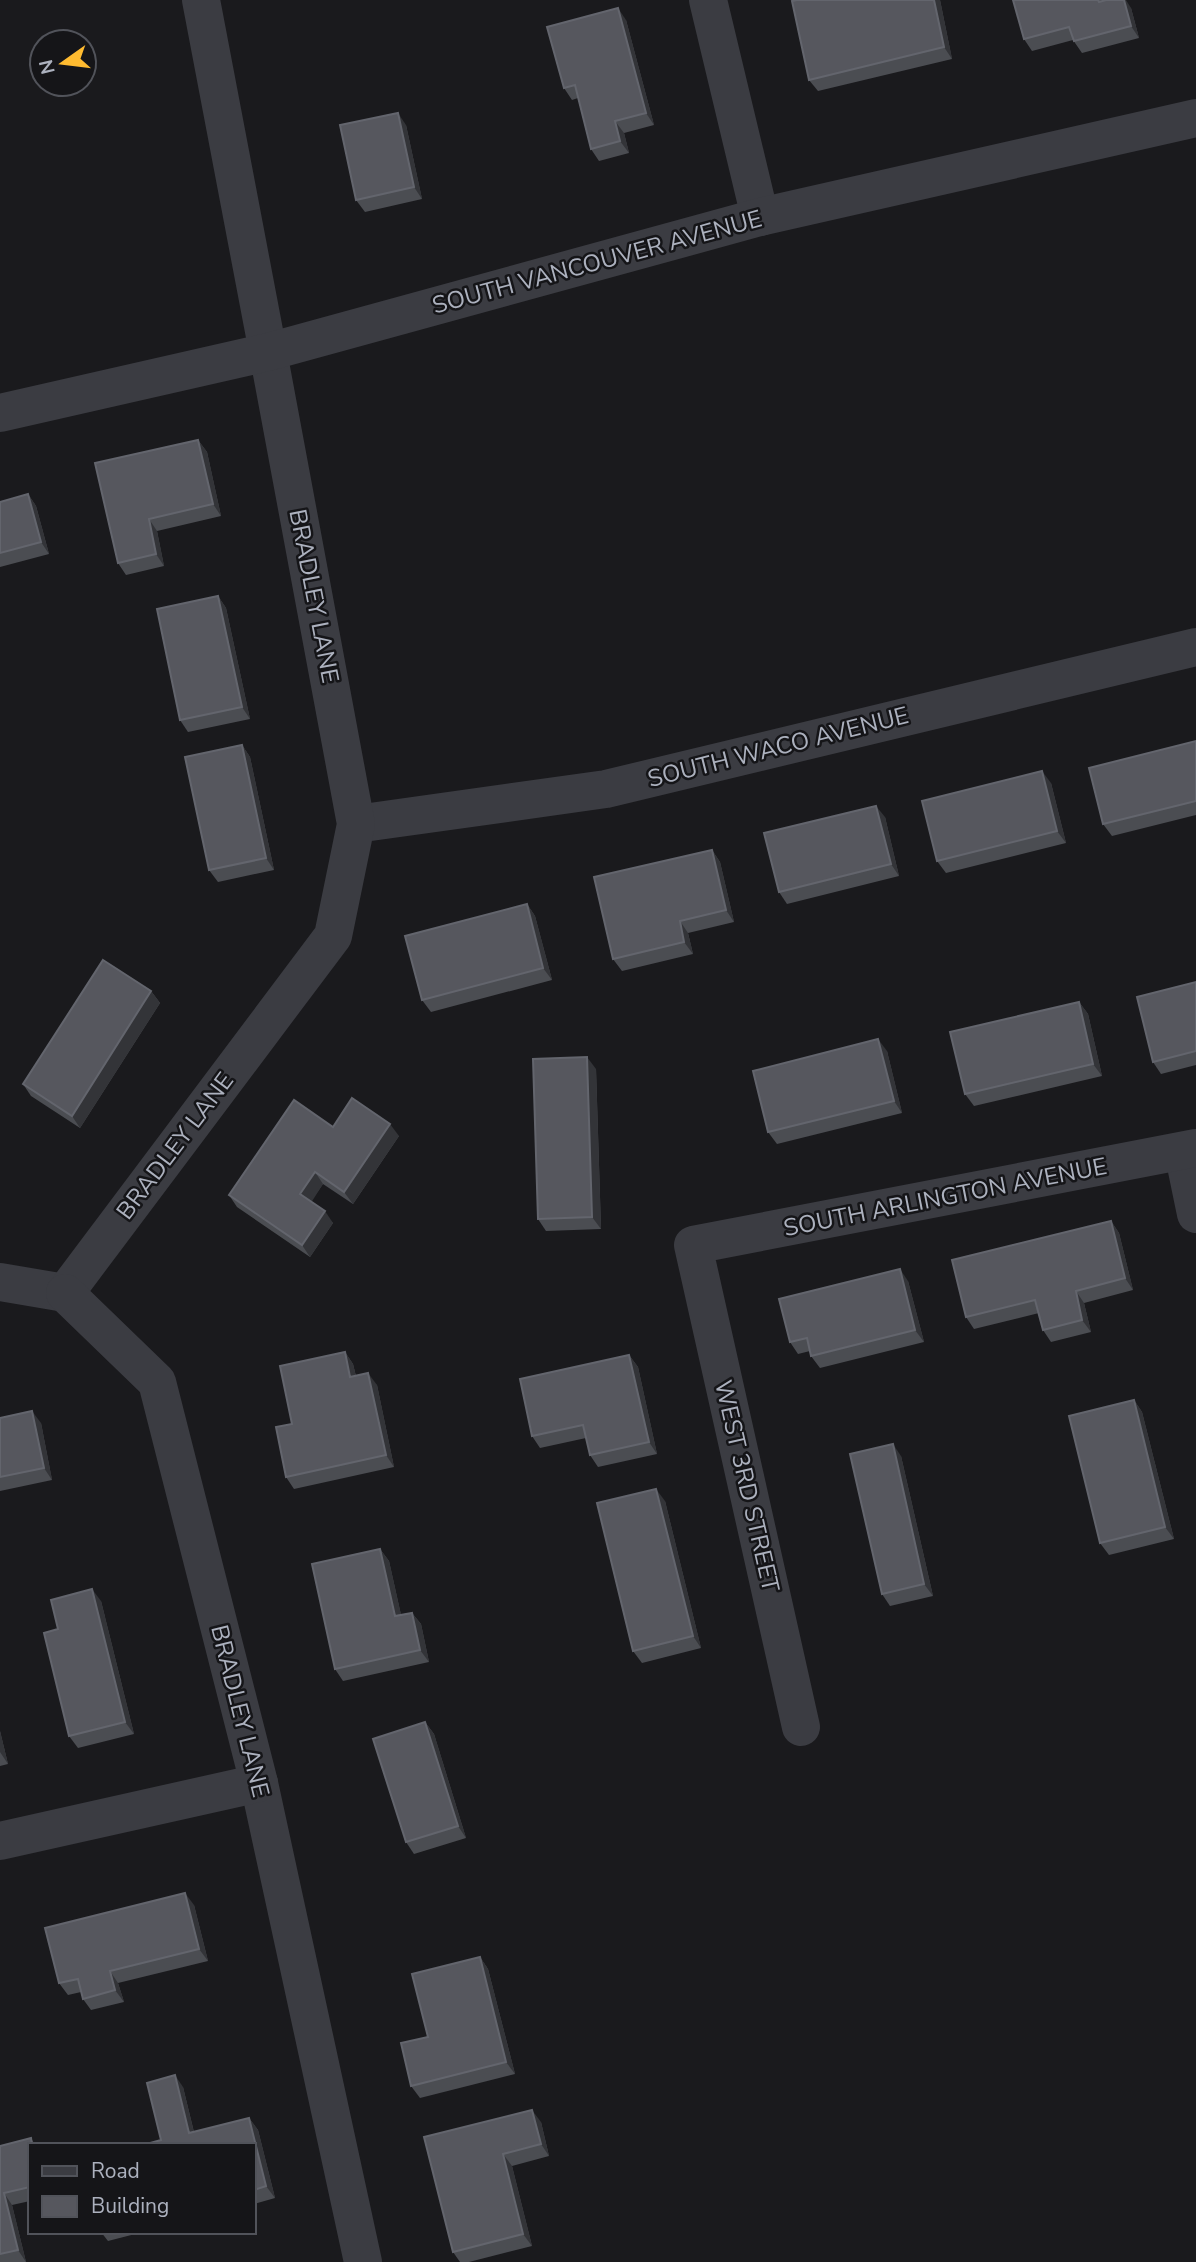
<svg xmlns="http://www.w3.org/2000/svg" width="1196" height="2262" viewBox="0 0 1196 2262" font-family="'Nunito Sans',sans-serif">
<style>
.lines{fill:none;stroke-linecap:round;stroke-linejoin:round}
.minor{stroke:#3b3c42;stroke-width:38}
.tertiary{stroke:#3b3c42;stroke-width:38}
.wall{fill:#4b4d52}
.shaded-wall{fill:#333438}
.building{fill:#56575e;stroke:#63656d;stroke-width:2}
.labels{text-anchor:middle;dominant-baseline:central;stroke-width:5;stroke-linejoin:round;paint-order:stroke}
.street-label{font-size:24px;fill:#acb1be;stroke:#151518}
</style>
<rect width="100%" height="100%" fill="#1a1a1d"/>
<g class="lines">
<g class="minor">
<path d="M708,0L760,217"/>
<path d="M356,824L606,789L1196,647"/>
<path d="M1183,1151L1196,1214"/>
<path d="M0,1282L65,1293"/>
<path d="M65,1293L333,936L356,824L268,352"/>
<path d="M65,1293L157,1382L259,1783L363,2262"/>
<path d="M801,1727L693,1245L1196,1148"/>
<path d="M0,1841L259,1783"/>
</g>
<g class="tertiary">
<path d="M201,0L268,352"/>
<path d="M0,413L268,352L760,217L1196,118"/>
</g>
</g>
<g class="wall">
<path d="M797,0H940L952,59L818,91L809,80Z"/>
<path d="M1013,0H1103L1131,8L1139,38L1082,53L1073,40L1032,51L1024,39Z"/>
<path d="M626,20L654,125L624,133L629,153L599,161L591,149L578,98L572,100L564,88Z"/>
<path d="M406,125L422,199L365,212L356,200Z"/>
<path d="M198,440L207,452L221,516L157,531L164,566L126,575L118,563Z"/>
<path d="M28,494L36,506L49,554L0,567V502Z"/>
<path d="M218,596L226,608L250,719L188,732L180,720Z"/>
<path d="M1196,741V815L1112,836L1103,824Z"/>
<path d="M242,745L250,757L274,870L218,882L209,870Z"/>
<path d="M1051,783L1066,843L946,873L937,861Z"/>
<path d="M885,817L899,876L787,904L779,892Z"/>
<path d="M712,850L720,862L734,922L688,933L693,954L622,971L613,959Z"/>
<path d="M527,904L535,916L552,980L431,1012L422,1000Z"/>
<path d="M1196,982V1065L1161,1074L1153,1062Z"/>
<path d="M151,991L160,1003L80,1128L31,1096L23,1084Z"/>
<path d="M1079,1002L1088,1014L1102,1076L974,1106L965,1094Z"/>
<path d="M887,1051L902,1113L777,1144L768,1132Z"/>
<path d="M596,1069L601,1229L546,1231L538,1219Z"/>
<path d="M333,1127L399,1136L353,1204L323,1184L311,1201L333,1223L310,1257L237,1207L229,1195Z"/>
<path d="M1111,1221L1119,1233L1133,1290L1084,1303L1091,1332L1051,1342L1043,1330L1039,1313L974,1329L966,1317Z"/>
<path d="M908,1281L924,1342L820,1368L811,1356L810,1351L798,1354L790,1342Z"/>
<path d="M345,1352L353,1364L356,1376L377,1385L394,1467L294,1489L286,1477L292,1424Z"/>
<path d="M629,1355L638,1367L657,1454L598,1467L590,1455L586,1438L540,1448L532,1436Z"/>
<path d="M1134,1400L1142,1412L1174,1539L1109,1555L1100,1543Z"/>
<path d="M0,1418L41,1423L52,1480L0,1491Z"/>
<path d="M901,1456L933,1596L890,1606L882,1594Z"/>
<path d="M665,1501L701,1648L642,1663L633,1651Z"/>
<path d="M380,1549L389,1561L401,1615L412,1613L421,1624L429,1662L343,1681L335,1669Z"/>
<path d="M101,1601L134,1734L78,1748L69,1736L58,1629Z"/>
<path d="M425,1722L434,1734L466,1838L414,1854L406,1842Z"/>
<path d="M0,1731L8,1764L0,1766Z"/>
<path d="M194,1905L208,1961L118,1983L124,2002L91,2010L83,1999L81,1992L68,1995L59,1983Z"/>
<path d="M480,1957L488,1969L515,2074L420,2098L411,2086L428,2037Z"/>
<path d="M183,2087L194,2132L249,2118L258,2130L275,2198L254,2204V2145L161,2140Z"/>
<path d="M541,2122L549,2156L512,2166L532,2246L469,2262H460L453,2252L424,2137Z"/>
<path d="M31,2138L35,2145H30V2201L12,2205L26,2262H0V2146Z"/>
<path d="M101,2232H143L108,2241Z"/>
</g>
<g class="shaded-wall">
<path d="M934,0H940L952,59L944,47Z"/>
<path d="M1124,0H1126L1131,8L1139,38L1131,26Z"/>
<path d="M618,8L626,20L654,125L646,113Z"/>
<path d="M398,113L406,125L422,199L414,187Z"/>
<path d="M615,121L624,133L629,153L620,141Z"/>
<path d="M198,440L207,452L221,516L213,504Z"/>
<path d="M28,494L36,506L49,554L41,542Z"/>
<path d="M149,519L157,531L164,566L156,554Z"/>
<path d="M218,596L226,608L250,719L242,707Z"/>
<path d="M242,745L250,757L274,870L266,858Z"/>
<path d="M1042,771L1051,783L1066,843L1057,831Z"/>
<path d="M876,806L885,817L899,876L891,864Z"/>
<path d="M712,850L720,862L734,922L726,910Z"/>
<path d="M527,904L535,916L552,980L543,968Z"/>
<path d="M680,921L688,933L693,954L684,942Z"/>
<path d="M151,991L160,1003L80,1128L72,1116Z"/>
<path d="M1079,1002L1088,1014L1102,1076L1093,1064Z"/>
<path d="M878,1039L887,1051L902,1113L894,1101Z"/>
<path d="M587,1057L596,1069L601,1229L592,1217Z"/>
<path d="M390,1124L399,1136L353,1204L344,1192Z"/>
<path d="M315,1172L323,1184L309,1206L300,1194Z"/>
<path d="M325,1211L333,1223L310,1257L302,1245Z"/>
<path d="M1111,1221L1119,1233L1133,1290L1125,1278Z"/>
<path d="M900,1269L908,1281L924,1342L915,1330Z"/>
<path d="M1076,1291L1084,1303L1091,1332L1082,1320Z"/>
<path d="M345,1352L353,1364L359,1389L350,1377Z"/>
<path d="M629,1355L638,1367L657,1454L649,1442Z"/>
<path d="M368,1373L377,1385L394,1467L386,1455Z"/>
<path d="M1134,1400L1142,1412L1174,1539L1165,1527Z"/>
<path d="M32,1411L41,1423L52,1480L44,1468Z"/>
<path d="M893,1444L901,1456L933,1596L924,1584Z"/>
<path d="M656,1489L665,1501L701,1648L693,1636Z"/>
<path d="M380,1549L389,1561L404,1628L395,1616Z"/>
<path d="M92,1589L101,1601L134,1734L125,1722Z"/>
<path d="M412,1613L421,1624L429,1662L420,1650Z"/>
<path d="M425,1722L434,1734L466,1838L458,1826Z"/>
<path d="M0,1731L8,1764L0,1752Z"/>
<path d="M185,1893L194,1905L208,1961L199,1949Z"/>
<path d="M480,1957L488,1969L515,2074L506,2062Z"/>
<path d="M110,1971L118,1983L124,2002L115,1990Z"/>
<path d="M175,2075L183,2087L197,2145L189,2133Z"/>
<path d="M532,2110L541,2122L549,2156L541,2144Z"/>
<path d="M249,2118L258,2130L275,2198L266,2186Z"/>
<path d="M503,2154L512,2166L532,2246L523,2234Z"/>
<path d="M4,2193L12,2205L26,2262L18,2250Z"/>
</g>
<g class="building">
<path d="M797,0H934L944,47L809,80L792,1Z"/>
<path d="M1013,0H1098L1099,2L1106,0H1124L1131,26L1074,41L1069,27L1024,39Z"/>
<path d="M618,8L646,113L615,121L620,141L591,149L575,85L564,88L547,27Z"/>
<path d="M398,113L414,187L356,200L340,125Z"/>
<path d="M198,440L213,504L149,519L156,554L118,563L95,463Z"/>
<path d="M28,494L41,542L0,553V502Z"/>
<path d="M218,596L242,707L180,720L157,609Z"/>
<path d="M1196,741V801L1103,824L1089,768Z"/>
<path d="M242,745L266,858L209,870L185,757Z"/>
<path d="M1042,771L1057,831L937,861L922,801Z"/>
<path d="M876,806L891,864L779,892L764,833Z"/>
<path d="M712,850L726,910L680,921L684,942L613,959L594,877Z"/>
<path d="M527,904L543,968L422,1000L405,936Z"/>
<path d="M103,960L151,991L72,1116L23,1084Z"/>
<path d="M1196,982V1051L1153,1062L1137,997Z"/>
<path d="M1079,1002L1093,1064L965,1094L950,1032Z"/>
<path d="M878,1039L894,1101L768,1132L753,1071Z"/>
<path d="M587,1057L592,1217L538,1219L533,1059Z"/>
<path d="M352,1098L390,1124L344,1192L315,1172L300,1194L325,1211L302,1245L229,1195L294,1100L333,1127Z"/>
<path d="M1111,1221L1125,1278L1076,1291L1082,1320L1043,1330L1035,1300L966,1317L952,1260Z"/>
<path d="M900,1269L915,1330L811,1356L807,1338L790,1342L779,1299Z"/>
<path d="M345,1352L350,1377L368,1373L386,1455L286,1477L276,1427L292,1424L280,1366Z"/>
<path d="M629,1355L649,1442L590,1455L583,1425L532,1436L520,1379Z"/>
<path d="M1134,1400L1165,1527L1100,1543L1069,1416Z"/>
<path d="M32,1411L44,1468L0,1477V1418Z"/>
<path d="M893,1444L924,1584L882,1594L850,1454Z"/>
<path d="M656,1489L693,1636L633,1651L597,1503Z"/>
<path d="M380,1549L395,1616L412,1613L420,1650L335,1669L312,1564Z"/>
<path d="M92,1589L125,1722L69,1736L44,1633L58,1629L51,1600Z"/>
<path d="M425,1722L458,1826L406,1842L373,1739Z"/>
<path d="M185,1893L199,1949L110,1971L115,1990L83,1999L78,1979L59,1983L45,1928Z"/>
<path d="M480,1957L506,2062L411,2086L401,2043L428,2037L412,1974Z"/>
<path d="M175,2075L189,2133L249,2118L266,2186L254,2190V2145H143L161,2140L147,2083Z"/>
<path d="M532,2110L541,2144L503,2154L523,2234L453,2252L424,2137Z"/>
<path d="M31,2138L32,2145H30V2187L4,2193L18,2250L0,2254V2146Z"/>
</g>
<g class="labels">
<g class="street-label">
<text transform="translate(597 262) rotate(-15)">SOUTH VANCOUVER AVENUE</text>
<text transform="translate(314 596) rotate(79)">BRADLEY LANE</text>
<text transform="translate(778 747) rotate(-14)">SOUTH WACO AVENUE</text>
<text transform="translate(175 1146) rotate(-53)">BRADLEY LANE</text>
<text transform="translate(945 1197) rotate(-11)">SOUTH ARLINGTON AVENUE</text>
<text transform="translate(747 1486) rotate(77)">WEST 3RD STREET</text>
<text transform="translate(240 1711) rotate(76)">BRADLEY LANE</text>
</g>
</g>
<rect x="28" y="2143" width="228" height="91" fill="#151518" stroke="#51535a" stroke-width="2"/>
<rect x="42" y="2166" width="35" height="10" fill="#3b3c42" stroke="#51535a" stroke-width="2"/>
<text x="91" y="2178" font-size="21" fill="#acb1be">Road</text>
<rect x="42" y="2196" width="35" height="21" fill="#56575e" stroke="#51535a" stroke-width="2"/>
<text x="91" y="2213" font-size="21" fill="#acb1be">Building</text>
<g transform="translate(63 63) rotate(256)"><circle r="33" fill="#151518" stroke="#51535a" stroke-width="2"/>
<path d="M0-5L12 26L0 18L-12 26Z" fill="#ffbb30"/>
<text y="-10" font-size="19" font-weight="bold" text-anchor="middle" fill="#acb1be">N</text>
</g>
</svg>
